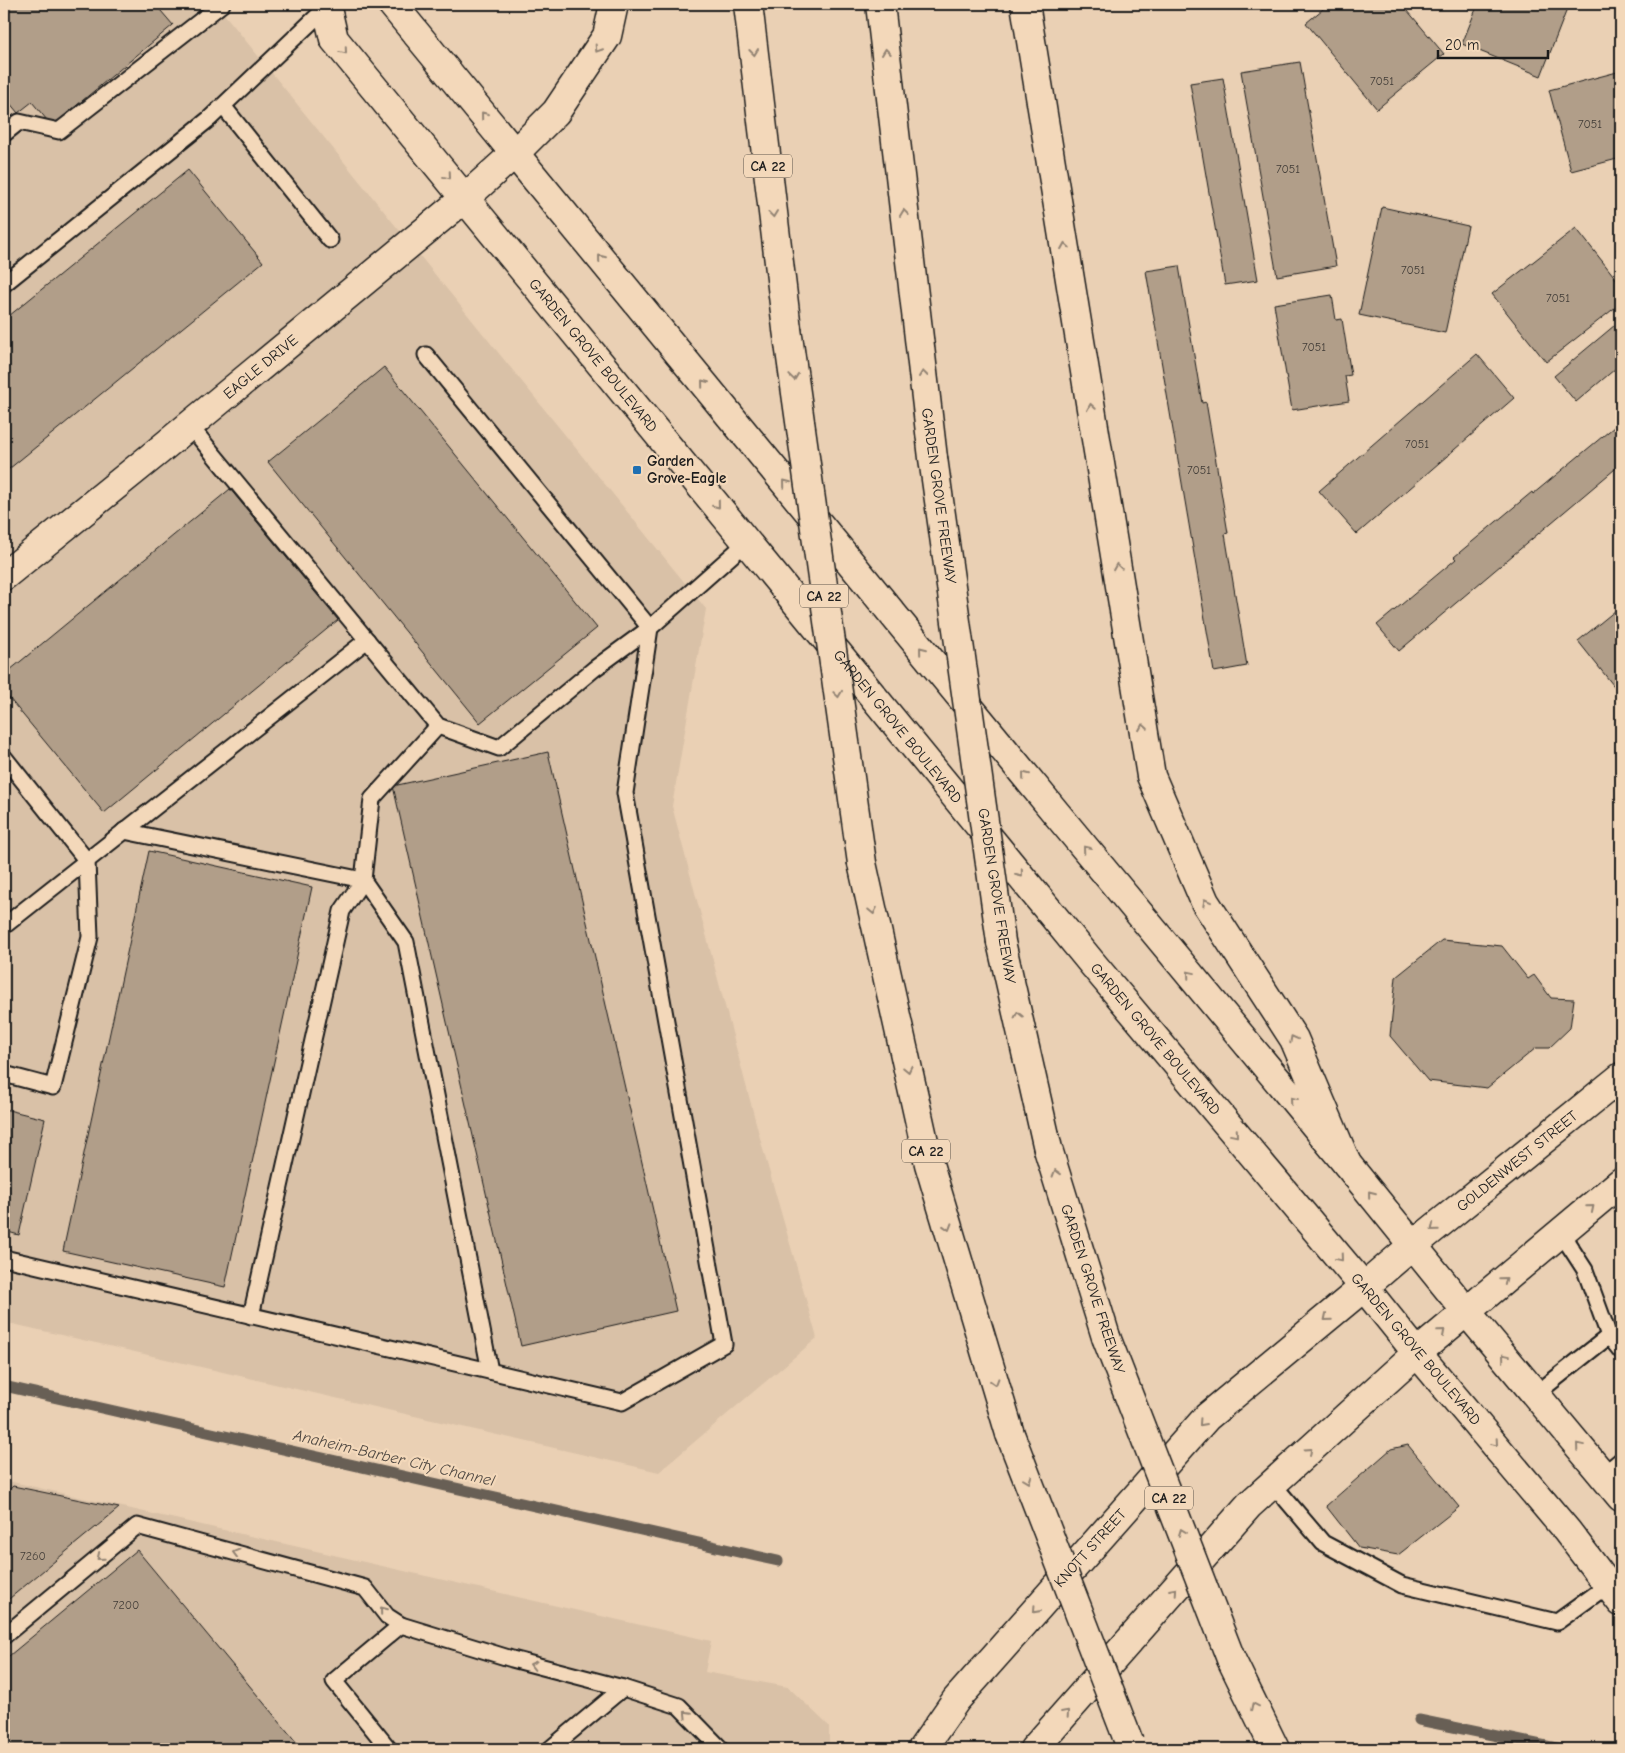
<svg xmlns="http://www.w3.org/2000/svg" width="1625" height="1753" viewBox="0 0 1625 1753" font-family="'Comic Neue',sans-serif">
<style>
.built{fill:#d9c1a7}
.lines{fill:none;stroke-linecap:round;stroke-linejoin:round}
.stream{stroke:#685f54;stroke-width:11}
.building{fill:#b19e89;stroke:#1c1c1c}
.lane-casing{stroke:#1c1c1c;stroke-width:19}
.street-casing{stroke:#1c1c1c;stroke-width:31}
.secondary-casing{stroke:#1c1c1c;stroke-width:31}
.primary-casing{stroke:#1c1c1c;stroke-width:31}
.highway-casing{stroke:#1c1c1c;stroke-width:31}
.lane{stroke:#f3d8ba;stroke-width:15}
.street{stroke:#f3d8ba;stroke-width:28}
.secondary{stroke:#f3d8ba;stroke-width:28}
.primary{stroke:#f3d8ba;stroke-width:28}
.highway{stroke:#f3d8ba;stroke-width:28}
.highway-bridge-casing{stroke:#1c1c1c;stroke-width:31;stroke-linecap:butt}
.highway-bridge{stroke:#f3d8ba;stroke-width:28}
.oneway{stroke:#928373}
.poi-dot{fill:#1f6fb2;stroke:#f3d8ba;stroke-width:2}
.labels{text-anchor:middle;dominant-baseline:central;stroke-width:4.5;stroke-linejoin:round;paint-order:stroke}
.number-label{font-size:12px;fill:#413c37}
.shield{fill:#f3d8ba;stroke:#5c544b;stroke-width:1}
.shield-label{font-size:14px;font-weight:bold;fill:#1c1c1c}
.street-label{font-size:15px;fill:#1c1c1c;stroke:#f3d8ba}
.poi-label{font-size:15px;font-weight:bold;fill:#1c1c1c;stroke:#f3d8ba;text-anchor:start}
.water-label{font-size:16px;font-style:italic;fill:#4f4842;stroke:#f3d8ba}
</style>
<rect width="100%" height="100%" fill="#ead0b4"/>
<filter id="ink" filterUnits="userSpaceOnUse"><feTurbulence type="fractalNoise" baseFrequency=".02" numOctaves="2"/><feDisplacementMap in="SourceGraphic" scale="10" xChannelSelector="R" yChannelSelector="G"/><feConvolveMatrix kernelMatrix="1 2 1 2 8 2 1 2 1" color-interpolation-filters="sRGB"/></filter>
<g filter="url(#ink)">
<g class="built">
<path d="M4,4H216L706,609L672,806L764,1153L817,1338L659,1472L4,1322Z"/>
<path d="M4,1480L711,1641L705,1672L788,1687L829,1726V1749H4Z"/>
</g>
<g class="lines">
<g class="stream">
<path d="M4,1386L778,1561"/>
<path d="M1419,1720L1561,1749"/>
</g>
</g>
<g class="building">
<path d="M4,4H155L173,25L52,126L32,102L18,113L4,96Z"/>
<path d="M1329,4H1402L1444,54L1377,109L1306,23Z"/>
<path d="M1478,4H1569L1541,76L1462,44Z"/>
<path d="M1300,62L1336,266L1277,276L1241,71Z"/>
<path d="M1621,71V158L1571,171L1549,90Z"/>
<path d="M1223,78L1258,280L1225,285L1190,83Z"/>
<path d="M188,170L263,262L4,473V320Z"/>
<path d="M1382,207L1468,226L1445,333L1359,315Z"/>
<path d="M1576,228L1621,285V303L1546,362L1492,294Z"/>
<path d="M1179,266L1202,403L1206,402L1228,533L1225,534L1247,666L1214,672L1146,271Z"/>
<path d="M1332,295L1336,320L1342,319L1351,375L1345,376L1349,401L1292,410L1274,304Z"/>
<path d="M1621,320V364L1576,402L1554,376Z"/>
<path d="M1477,354L1514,398L1357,534L1319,491Z"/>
<path d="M384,367L597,628L480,723L268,462Z"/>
<path d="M1614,427L1621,436V464L1399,651L1377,625L1456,559L1454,557L1532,492L1533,494Z"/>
<path d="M230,489L338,620L104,813L4,692V675Z"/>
<path d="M1621,606V695L1578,641Z"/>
<path d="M548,752L676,1311L521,1346L393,786Z"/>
<path d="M149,851L312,887L225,1287L63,1251Z"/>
<path d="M1442,940L1502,946L1528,979L1534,975L1551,998L1574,999L1570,1028L1549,1048H1536L1487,1088L1428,1081L1390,1036L1396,977Z"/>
<path d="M4,1109L45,1119L19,1235L4,1231Z"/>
<path d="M1408,1445L1459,1507L1398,1555L1359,1548L1326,1506L1391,1449Z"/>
<path d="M13,1486L119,1508L4,1603V1494Z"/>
<path d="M137,1550L302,1749H4V1660Z"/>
</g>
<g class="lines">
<defs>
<g id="lane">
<path d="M223,106L330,240"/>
<path d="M4,134L19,122L59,131L222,4"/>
<path d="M4,284L209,119L327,7"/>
<path d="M190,426L438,726L499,748L594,669L650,628L426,355"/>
<path d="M438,726L372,799L363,880L406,942L490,1371"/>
<path d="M4,757L87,861L90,937L53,1087L4,1074"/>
<path d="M124,831L363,880L342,911L251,1316"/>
<path d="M4,926L367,640"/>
<path d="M1561,1233L1585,1270L1609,1336L1621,1351"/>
<path d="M4,1258L622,1402L724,1344L625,793L650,628L747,542"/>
<path d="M1536,1394L1609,1336"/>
<path d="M1603,1475L1621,1460"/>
<path d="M1272,1483L1323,1543L1402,1585L1557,1622L1608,1585"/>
<path d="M4,1636L137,1526L365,1588L387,1616L401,1625L512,1659L623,1688L679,1706L721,1749"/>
<path d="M389,1749L334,1681L401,1625"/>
<path d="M550,1749L623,1688"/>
</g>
<g id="street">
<path id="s1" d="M4,576L156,453L465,198L515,153"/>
</g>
<g id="secondary">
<path d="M1621,1077L1412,1246L1364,1287L1417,1353L1567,1531L1621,1602"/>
<path d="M1034,1749L1249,1505L1417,1353L1621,1182"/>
</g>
<g id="primary">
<path id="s2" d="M326,4L334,39L1091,962L1364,1287L1207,1417L956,1700L922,1749"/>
<path d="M392,4L1056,813L1347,1164L1466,1311L1621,1497"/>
</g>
<g id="highway">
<path d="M748,4L787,329"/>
<path d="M880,4L933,458"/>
<path d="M1025,4L1151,776L1205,902L1294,1039L1347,1164"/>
<path d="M515,153L556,112L607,36L614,4"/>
<path d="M862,863L929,1164L1010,1434"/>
<path d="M1001,942L1048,1149L1106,1337"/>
<path d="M1231,1659L1275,1749"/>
</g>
</defs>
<use href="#lane" class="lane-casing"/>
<use href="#street" class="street-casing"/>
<use href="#secondary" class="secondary-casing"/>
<use href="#primary" class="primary-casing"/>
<use href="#highway" class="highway-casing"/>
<use href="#lane" class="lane"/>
<use href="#street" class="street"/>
<use href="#secondary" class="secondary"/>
<use href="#primary" class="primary"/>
<use href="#highway" class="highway"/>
<defs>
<g id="highway-bridge">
<path d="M787,329L862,863"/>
<path d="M933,458L1001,942"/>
<path d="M1106,1337L1231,1659"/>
<path d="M1010,1434L1129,1742"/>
</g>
</defs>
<use href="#highway-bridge" class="highway-bridge-casing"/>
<use href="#highway-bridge" class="highway-bridge"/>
</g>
<defs><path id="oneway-chevron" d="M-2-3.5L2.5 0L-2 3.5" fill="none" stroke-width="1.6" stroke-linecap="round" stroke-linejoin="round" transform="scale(1.25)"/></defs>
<g class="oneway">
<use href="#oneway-chevron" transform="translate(598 49) rotate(123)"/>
<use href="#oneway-chevron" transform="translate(344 51) rotate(50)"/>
<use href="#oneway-chevron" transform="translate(754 52) rotate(83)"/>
<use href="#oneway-chevron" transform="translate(886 52) rotate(-97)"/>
<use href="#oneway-chevron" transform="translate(484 115) rotate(-129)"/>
<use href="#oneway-chevron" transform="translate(448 176) rotate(50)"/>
<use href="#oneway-chevron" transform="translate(904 213) rotate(-97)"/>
<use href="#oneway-chevron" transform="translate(773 214) rotate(83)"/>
<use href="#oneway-chevron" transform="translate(1065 246) rotate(-99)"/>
<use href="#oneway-chevron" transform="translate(601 258) rotate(-129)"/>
<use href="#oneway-chevron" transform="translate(923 374) rotate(-97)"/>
<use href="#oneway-chevron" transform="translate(794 377) rotate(82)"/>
<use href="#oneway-chevron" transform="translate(704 383) rotate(-129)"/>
<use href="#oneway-chevron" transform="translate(1091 407) rotate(-99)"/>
<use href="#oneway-chevron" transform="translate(786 483) rotate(-129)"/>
<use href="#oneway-chevron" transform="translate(717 505) rotate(51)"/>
<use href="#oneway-chevron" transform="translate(1117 567) rotate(-99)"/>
<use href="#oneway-chevron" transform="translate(922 650) rotate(-129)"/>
<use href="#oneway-chevron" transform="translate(838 694) rotate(82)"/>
<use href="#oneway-chevron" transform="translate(1143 727) rotate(-99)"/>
<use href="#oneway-chevron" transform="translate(1025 775) rotate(-129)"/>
<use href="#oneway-chevron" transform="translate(1086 849) rotate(-130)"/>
<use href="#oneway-chevron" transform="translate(1020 874) rotate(51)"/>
<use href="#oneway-chevron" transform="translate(1206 902) rotate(-118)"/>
<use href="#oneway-chevron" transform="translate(873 911) rotate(78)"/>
<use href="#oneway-chevron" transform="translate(1190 974) rotate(-130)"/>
<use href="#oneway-chevron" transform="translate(1018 1015) rotate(-103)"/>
<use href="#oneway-chevron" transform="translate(1293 1039) rotate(-118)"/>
<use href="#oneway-chevron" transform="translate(908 1069) rotate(78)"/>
<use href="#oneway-chevron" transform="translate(1293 1100) rotate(-130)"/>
<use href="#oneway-chevron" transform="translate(1235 1134) rotate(50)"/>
<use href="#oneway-chevron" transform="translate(1056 1173) rotate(-107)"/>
<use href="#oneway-chevron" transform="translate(1371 1194) rotate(-129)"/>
<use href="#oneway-chevron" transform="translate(1591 1208) rotate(-40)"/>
<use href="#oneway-chevron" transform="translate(948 1227) rotate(73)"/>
<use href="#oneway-chevron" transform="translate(1434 1228) rotate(141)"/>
<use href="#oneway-chevron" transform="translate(1340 1258) rotate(50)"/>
<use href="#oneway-chevron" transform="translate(1504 1280) rotate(-39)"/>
<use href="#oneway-chevron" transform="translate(1327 1318) rotate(140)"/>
<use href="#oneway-chevron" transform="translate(1442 1332) rotate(-41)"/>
<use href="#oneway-chevron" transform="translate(1505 1357) rotate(-130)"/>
<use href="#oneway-chevron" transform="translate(995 1382) rotate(73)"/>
<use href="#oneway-chevron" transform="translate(1202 1423) rotate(132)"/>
<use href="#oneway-chevron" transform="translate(1495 1443) rotate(49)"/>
<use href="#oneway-chevron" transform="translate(1579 1446) rotate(-130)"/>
<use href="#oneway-chevron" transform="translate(1309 1451) rotate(-42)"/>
<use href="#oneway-chevron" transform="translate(1028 1480) rotate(69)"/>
<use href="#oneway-chevron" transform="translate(1182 1532) rotate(-111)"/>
<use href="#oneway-chevron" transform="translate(236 1553) rotate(-165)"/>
<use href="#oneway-chevron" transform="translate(100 1557) rotate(141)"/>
<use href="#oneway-chevron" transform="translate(1174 1591) rotate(-49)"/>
<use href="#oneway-chevron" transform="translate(383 1610) rotate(-129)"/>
<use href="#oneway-chevron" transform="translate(1036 1610) rotate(132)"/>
<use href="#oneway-chevron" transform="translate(533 1665) rotate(-166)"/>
<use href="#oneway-chevron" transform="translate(1254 1706) rotate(-116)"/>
<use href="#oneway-chevron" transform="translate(1066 1713) rotate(-49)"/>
<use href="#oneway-chevron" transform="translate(687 1714) rotate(-134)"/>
</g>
</g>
<rect class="poi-dot" x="632" y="465" width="10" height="10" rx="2.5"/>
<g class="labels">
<g class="number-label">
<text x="1382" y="81">7051</text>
<text x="1590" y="124">7051</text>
<text x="1288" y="169">7051</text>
<text x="1413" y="270">7051</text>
<text x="1558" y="298">7051</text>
<text x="1314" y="347">7051</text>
<text x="1417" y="444">7051</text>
<text x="1199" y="470">7051</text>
<text x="33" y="1556">7260</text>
<text x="126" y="1605">7200</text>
</g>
<g class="shield">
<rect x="744" y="154.5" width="48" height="23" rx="4"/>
<rect x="800" y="584.5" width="48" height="23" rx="4"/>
<rect x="902" y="1139.5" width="48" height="23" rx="4"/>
<rect x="1145" y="1486.5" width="48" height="23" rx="4"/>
</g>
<g class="shield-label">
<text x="768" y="166">CA 22</text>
<text x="824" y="596">CA 22</text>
<text x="926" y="1151">CA 22</text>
<text x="1169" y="1498">CA 22</text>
</g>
<g class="street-label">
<text stroke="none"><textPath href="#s2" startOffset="445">GARDEN GROVE BOULEVARD</textPath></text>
<text stroke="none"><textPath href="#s1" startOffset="331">EAGLE DRIVE</textPath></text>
<text transform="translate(939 496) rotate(82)">GARDEN GROVE FREEWAY</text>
<text stroke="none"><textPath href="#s2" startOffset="925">GARDEN GROVE BOULEVARD</textPath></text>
<text transform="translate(997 896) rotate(81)">GARDEN GROVE FREEWAY</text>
<text stroke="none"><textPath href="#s2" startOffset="1330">GARDEN GROVE BOULEVARD</textPath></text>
<text transform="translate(1517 1161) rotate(-39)">GOLDENWEST STREET</text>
<text transform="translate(1093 1289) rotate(72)">GARDEN GROVE FREEWAY</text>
<text transform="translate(1416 1349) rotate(50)">GARDEN GROVE BOULEVARD</text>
<text transform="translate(1090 1548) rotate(-48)">KNOTT STREET</text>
</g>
<g class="poi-label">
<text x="647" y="461">Garden<tspan x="647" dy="17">Grove-Eagle</tspan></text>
</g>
<g class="water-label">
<text transform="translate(394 1458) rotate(13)">Anaheim-Barber City Channel</text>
</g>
</g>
<rect width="1625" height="1753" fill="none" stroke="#f3d8ba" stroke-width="20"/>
<rect x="10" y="10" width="1605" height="1733" fill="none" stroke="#1c1c1c" stroke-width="2" filter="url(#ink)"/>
<path d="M1438 50v8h110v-8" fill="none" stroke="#1c1c1c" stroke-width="2.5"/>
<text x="1445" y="50" font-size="15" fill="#1c1c1c" stroke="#f3d8ba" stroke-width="4" paint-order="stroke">20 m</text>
</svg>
